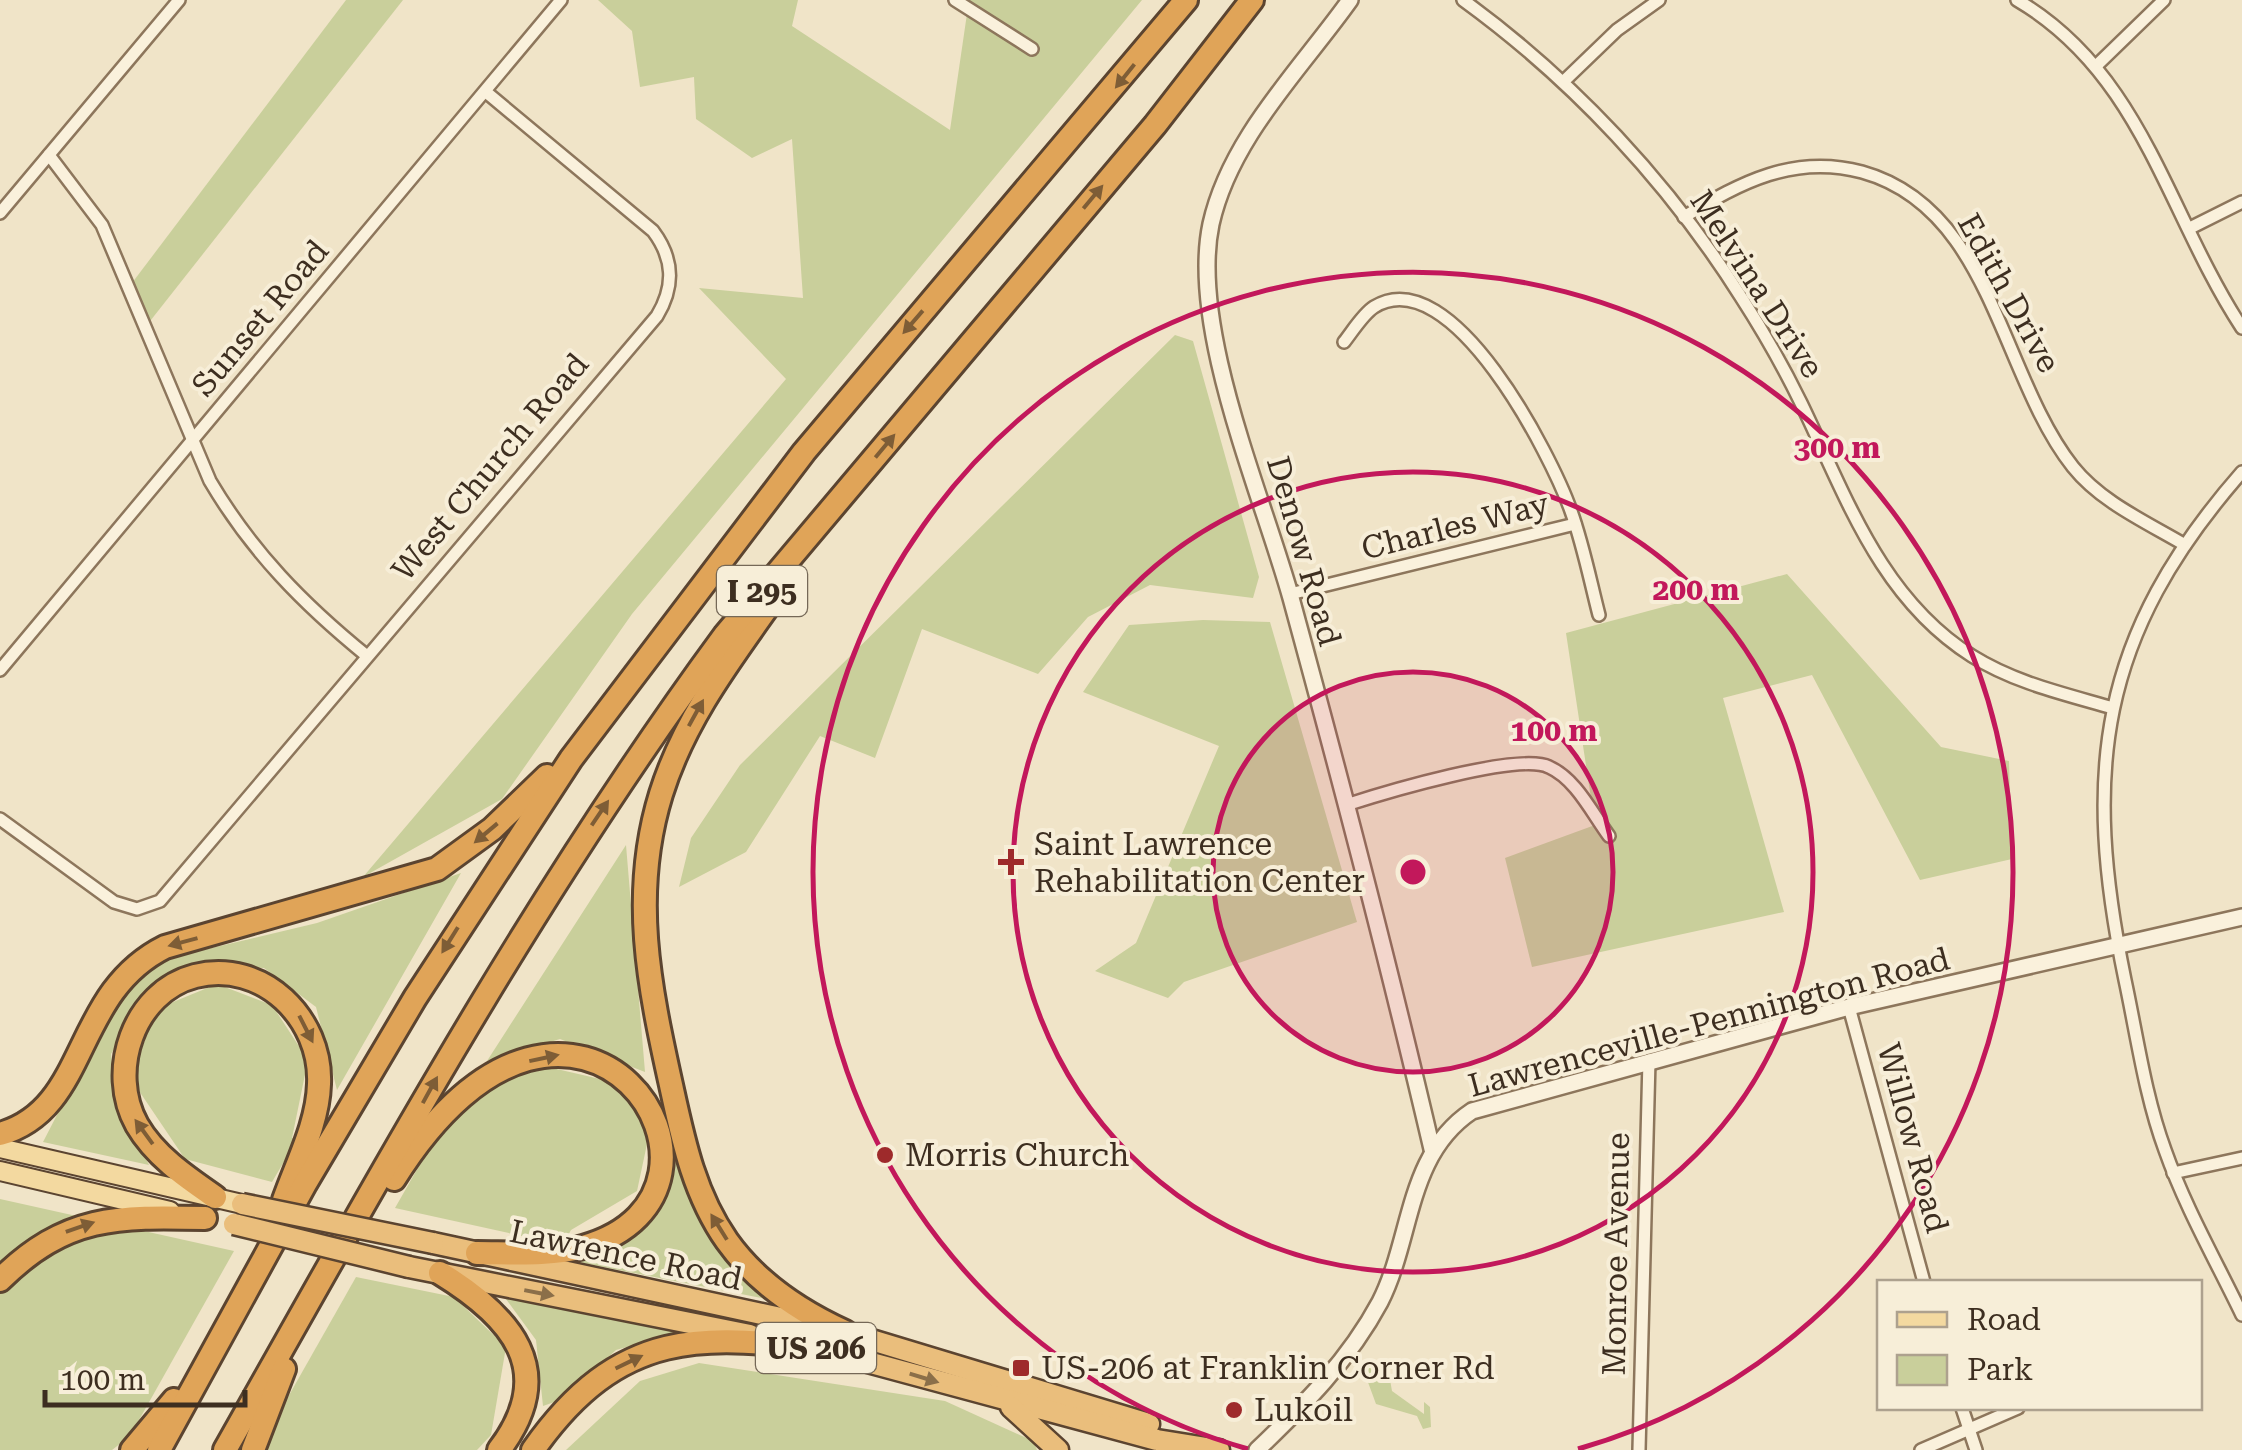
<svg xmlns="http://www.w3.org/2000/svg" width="2242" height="1450" viewBox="0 0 2242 1450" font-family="'Roboto Serif',serif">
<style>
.green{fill:#c9cf9b}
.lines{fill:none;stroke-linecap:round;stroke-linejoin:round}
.minor-casing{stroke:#8d765c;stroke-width:16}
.tertiary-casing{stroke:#8d765c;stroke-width:20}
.primary-casing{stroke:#5b4430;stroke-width:22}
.trunk-casing{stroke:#5b4430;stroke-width:25}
.motorway-casing{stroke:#5b4430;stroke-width:28}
.minor{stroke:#faf1dc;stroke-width:11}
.tertiary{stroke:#faf1dc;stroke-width:15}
.primary{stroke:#f3d9a0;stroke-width:18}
.trunk{stroke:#eabe7c;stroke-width:20}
.motorway{stroke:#e0a458;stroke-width:22}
.trunk-bridge-casing{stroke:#5b4430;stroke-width:25;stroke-linecap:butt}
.trunk-bridge{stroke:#eabe7c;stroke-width:20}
.oneway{fill:#7e5d36}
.oneway2{fill:#8b6f49}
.ring{fill:none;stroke:#c2185b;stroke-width:5}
.poi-dot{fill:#9e2a2b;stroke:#f7eed8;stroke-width:4}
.labels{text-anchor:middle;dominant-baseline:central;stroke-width:8;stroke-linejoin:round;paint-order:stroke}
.shield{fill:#f7eed8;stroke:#756857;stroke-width:2.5}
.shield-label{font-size:30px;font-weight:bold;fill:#3d2e20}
.street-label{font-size:32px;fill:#3d2e20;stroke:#f7eed8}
.poi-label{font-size:32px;fill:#3d2e20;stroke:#f7eed8;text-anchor:start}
.centre{fill:#c2185b;stroke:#f7eed8;stroke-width:5}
.ring-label{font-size:30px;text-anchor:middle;font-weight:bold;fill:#c2185b;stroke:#f7eed8;stroke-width:8;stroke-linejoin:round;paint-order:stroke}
</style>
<rect width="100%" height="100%" fill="#f0e4c8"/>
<g class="green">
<path d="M346,0H403L147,325L132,283Z"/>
<path d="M598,0H798L792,26L950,130L969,0H1142L632,614L502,799L363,877L786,379L699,288L803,298L792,139L752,158L696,119L694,77L640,87L632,31Z"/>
<path d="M1175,335L1193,341L1259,577L1253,598L1150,585L1088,617L1038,674L922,629L875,758L820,736L746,852L679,887L691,838L740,765Z"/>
<path d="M1787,574L1941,747L2009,761L2012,859L1920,880L1812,675L1723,698L1784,912L1532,967L1505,858L1595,825L1566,633Z"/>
<path d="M1203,620L1270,622L1357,922L1184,982L1168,998L1095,971L1136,943L1219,746L1083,692L1129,625Z"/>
<path d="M626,845L645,1072L560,1039L487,1061Z"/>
<path d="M461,873L337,1090L316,1007L264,968L195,965L149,992L111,1054L116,1098L149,1165L43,1142L120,993L161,960L317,923Z"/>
<path d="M217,984L272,1005L308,1060L292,1138H298L272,1182L185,1159L131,1079L156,1009Z"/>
<path d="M535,1064L626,1085L650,1130L637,1191L571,1230L563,1245L395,1208L447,1117Z"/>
<path d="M678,1150L718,1242L766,1299L578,1262C643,1233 662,1225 678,1150Z"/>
<path d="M0,1199L234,1251L130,1436L112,1450H0Z"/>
<path d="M356,1277L454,1297L506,1347L491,1435L477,1450H258Z"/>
<path d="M503,1295L681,1332L616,1350L563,1399L543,1406L536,1340Z"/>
<path d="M1374,1360L1389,1374L1392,1391L1424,1414V1402L1430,1407L1431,1427L1423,1429L1417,1416L1376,1404L1362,1366Z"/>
<path d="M699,1363L945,1401L1033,1441L1037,1450H566L640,1381Z"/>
</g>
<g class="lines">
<defs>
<g id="minor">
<path d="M955,0L1032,49"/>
<path d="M1463,0C1573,80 1669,183 1741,297C1763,331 1783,366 1801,403C1846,496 1880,598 1972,656C2015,683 2065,694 2113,708"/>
<path d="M2017,0C2143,74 2167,214 2242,328"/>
<path d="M2096,66L2164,0"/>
<path d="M1563,82L1617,30L1659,0"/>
<path d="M49,155L102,225L210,481C252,552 303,604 367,656"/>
<path d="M0,213L179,0"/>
<path d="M1684,217C1741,182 1794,154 1862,172C1992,208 2000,375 2073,467C2101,502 2146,522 2185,545"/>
<path d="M2190,228L2242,202"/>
<path d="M1344,342C1352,332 1363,314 1374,307C1452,259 1552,457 1571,511C1583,544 1590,580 1599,615"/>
<path d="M2242,472C2098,636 2082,772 2125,980C2137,1036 2145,1096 2165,1150C2185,1207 2216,1261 2242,1315"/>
<path d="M1290,594L1575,524"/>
<path d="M0,670L561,0"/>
<path d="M1346,805C1383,793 1519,752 1549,767C1576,779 1592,813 1609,836"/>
<path d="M0,819L114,902L137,909L160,901L657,316C675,286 674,259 653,231L486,92"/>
<path d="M1849,1007L1924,1282"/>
<path d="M2173,1173L2242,1158"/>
<path d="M1962,1408L1976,1450"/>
<path d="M1639,1450L1649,1060"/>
<path d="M1921,1450L2018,1408"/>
</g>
<g id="tertiary">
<path d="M1350,0C1301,69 1230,138 1211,224C1189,328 1262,494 1291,598C1341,781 1389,965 1432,1149"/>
<path d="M1257,1450C1304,1405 1349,1360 1380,1302C1413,1237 1406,1155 1472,1111L1849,1007L2242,917"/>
</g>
<g id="primary">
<path d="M0,1148L242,1204"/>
<path d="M0,1171L170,1211"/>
</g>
<g id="trunk">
<path d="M433,1243L845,1332L1149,1424"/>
<path d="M409,1267L750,1335"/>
<path d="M823,1350L1157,1440L1219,1450"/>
<path d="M1011,1407L1058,1450"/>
</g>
<g id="motorway">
<path d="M774,598C730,660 684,720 661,794C630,894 649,986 671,1085C683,1140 694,1194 727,1241C757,1283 799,1311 845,1332"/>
<path d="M0,1134C90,1109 71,994 165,947L437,869L492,829L547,776"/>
<path d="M394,1179C576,888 776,1193 583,1247C550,1256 511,1253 477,1253"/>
<path d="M215,1197C186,1177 155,1156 137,1125C107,1072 133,992 195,976C263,959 322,1019 319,1084C318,1123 297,1163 284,1200"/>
<path d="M440,1273C510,1316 560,1370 499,1450"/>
<path d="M0,1280C66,1215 117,1216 205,1218"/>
<path d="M132,1450L174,1400"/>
<path d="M159,1450L305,1184L415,998L571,759L804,452L1186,0"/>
<path d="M225,1450C382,1172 535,893 725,635L1155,125L1252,0"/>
<path d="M253,1450L284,1369"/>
<path d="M533,1450C619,1328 702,1332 836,1352"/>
</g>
</defs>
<use href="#minor" class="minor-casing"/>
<use href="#tertiary" class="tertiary-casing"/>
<use href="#primary" class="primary-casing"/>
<use href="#trunk" class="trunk-casing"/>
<use href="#motorway" class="motorway-casing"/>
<use href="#minor" class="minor"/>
<use href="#tertiary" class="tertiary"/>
<use href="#primary" class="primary"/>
<use href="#trunk" class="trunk"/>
<use href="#motorway" class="motorway"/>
<defs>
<g id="trunk-bridge">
<path d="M242,1204L433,1243"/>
<path d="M234,1224L409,1267"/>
</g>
</defs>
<use href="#trunk-bridge" class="trunk-bridge-casing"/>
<use href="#trunk-bridge" class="trunk-bridge"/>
</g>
<defs><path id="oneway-solid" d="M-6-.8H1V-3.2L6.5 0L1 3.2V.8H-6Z" transform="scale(2.5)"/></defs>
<g class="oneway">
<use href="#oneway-solid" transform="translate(1125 76) rotate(129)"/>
<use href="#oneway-solid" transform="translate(1093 197) rotate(-50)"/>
<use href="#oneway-solid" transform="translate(913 322) rotate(131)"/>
<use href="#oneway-solid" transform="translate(885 446) rotate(-50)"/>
<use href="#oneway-solid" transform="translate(696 713) rotate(-61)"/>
<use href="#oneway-solid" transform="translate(600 813) rotate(-56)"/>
<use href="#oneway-solid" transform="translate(486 833) rotate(140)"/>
<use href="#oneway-solid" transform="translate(450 940) rotate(122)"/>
<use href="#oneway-solid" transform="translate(183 942) rotate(165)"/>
<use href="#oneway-solid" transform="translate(306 1029) rotate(63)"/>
<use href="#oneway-solid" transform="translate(544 1058) rotate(-12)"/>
<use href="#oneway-solid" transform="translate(430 1090) rotate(-61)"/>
<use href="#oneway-solid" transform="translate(144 1132) rotate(-126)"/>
<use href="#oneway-solid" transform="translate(80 1227) rotate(-19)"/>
<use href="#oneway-solid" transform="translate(719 1227) rotate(-122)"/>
<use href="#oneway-solid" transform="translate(629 1362) rotate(-26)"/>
</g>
<g class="oneway2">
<use href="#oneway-solid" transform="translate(539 1293) rotate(11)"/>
<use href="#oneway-solid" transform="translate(924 1378) rotate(17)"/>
</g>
<circle cx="1413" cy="872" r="200" fill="#c2185b" fill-opacity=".12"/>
<g class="ring">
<circle cx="1413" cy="872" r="200"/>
<circle cx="1413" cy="872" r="400"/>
<path d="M1248 1449A600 600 0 1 1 1578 1449"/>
</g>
<g class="poi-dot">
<path d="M1006 847h10v10h10v10h-10v10h-10v-10h-10v-10h10z"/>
<circle cx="885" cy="1155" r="10"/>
<rect x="1011" y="1358" width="20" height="20" rx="5"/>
<circle cx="1234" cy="1410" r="10"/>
</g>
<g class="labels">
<g class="shield">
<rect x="717" y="566" width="90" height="50" rx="8"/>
<rect x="756" y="1323" width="120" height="50" rx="8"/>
</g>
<g class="shield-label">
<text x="762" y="591">I 295</text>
<text x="816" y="1348">US 206</text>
</g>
<g class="street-label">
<text transform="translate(1757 284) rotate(57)">Melvina Drive</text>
<text transform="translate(2009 293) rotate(61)">Edith Drive</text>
<text transform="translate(260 318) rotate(-50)">Sunset Road</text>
<text transform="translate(490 467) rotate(-50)">West Church Road</text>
<text transform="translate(1455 526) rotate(-14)">Charles Way</text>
<text transform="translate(1304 551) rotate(74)">Denow Road</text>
<text transform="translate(1709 1022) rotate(-15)">Lawrenceville-Pennington Road</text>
<text transform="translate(1913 1138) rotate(75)">Willow Road</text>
<text transform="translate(1616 1254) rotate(-89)">Monroe Avenue</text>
<text transform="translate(626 1255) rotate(12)">Lawrence Road</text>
</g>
<g class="poi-label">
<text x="1034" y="844">Saint Lawrence<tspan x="1034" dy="37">Rehabilitation Center</tspan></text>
<text x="905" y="1155">Morris Church</text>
<text x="1041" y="1368">US-206 at Franklin Corner Rd</text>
<text x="1254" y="1410">Lukoil</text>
</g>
</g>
<circle cx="1413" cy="872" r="15" class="centre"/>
<g class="ring-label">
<text x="1837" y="458">300 m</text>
<text x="1696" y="600">200 m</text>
<text x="1554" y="741">100 m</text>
</g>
<rect x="1877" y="1280" width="325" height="130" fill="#f7eed8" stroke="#ada18e" stroke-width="2.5"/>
<rect x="1897" y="1312" width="50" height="15" fill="#f3d9a0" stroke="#ada18e" stroke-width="2.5"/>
<text x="1967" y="1330" font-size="30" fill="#3d2e20">Road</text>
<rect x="1897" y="1355" width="50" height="30" fill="#c9cf9b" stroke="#ada18e" stroke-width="2.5"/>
<text x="1967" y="1380" font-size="30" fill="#3d2e20">Park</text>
<path d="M45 1390v15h200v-15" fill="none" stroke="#3d2e20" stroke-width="5"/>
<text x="60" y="1390" font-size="30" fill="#3d2e20" stroke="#f7eed8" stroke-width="8" paint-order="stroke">100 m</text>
</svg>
